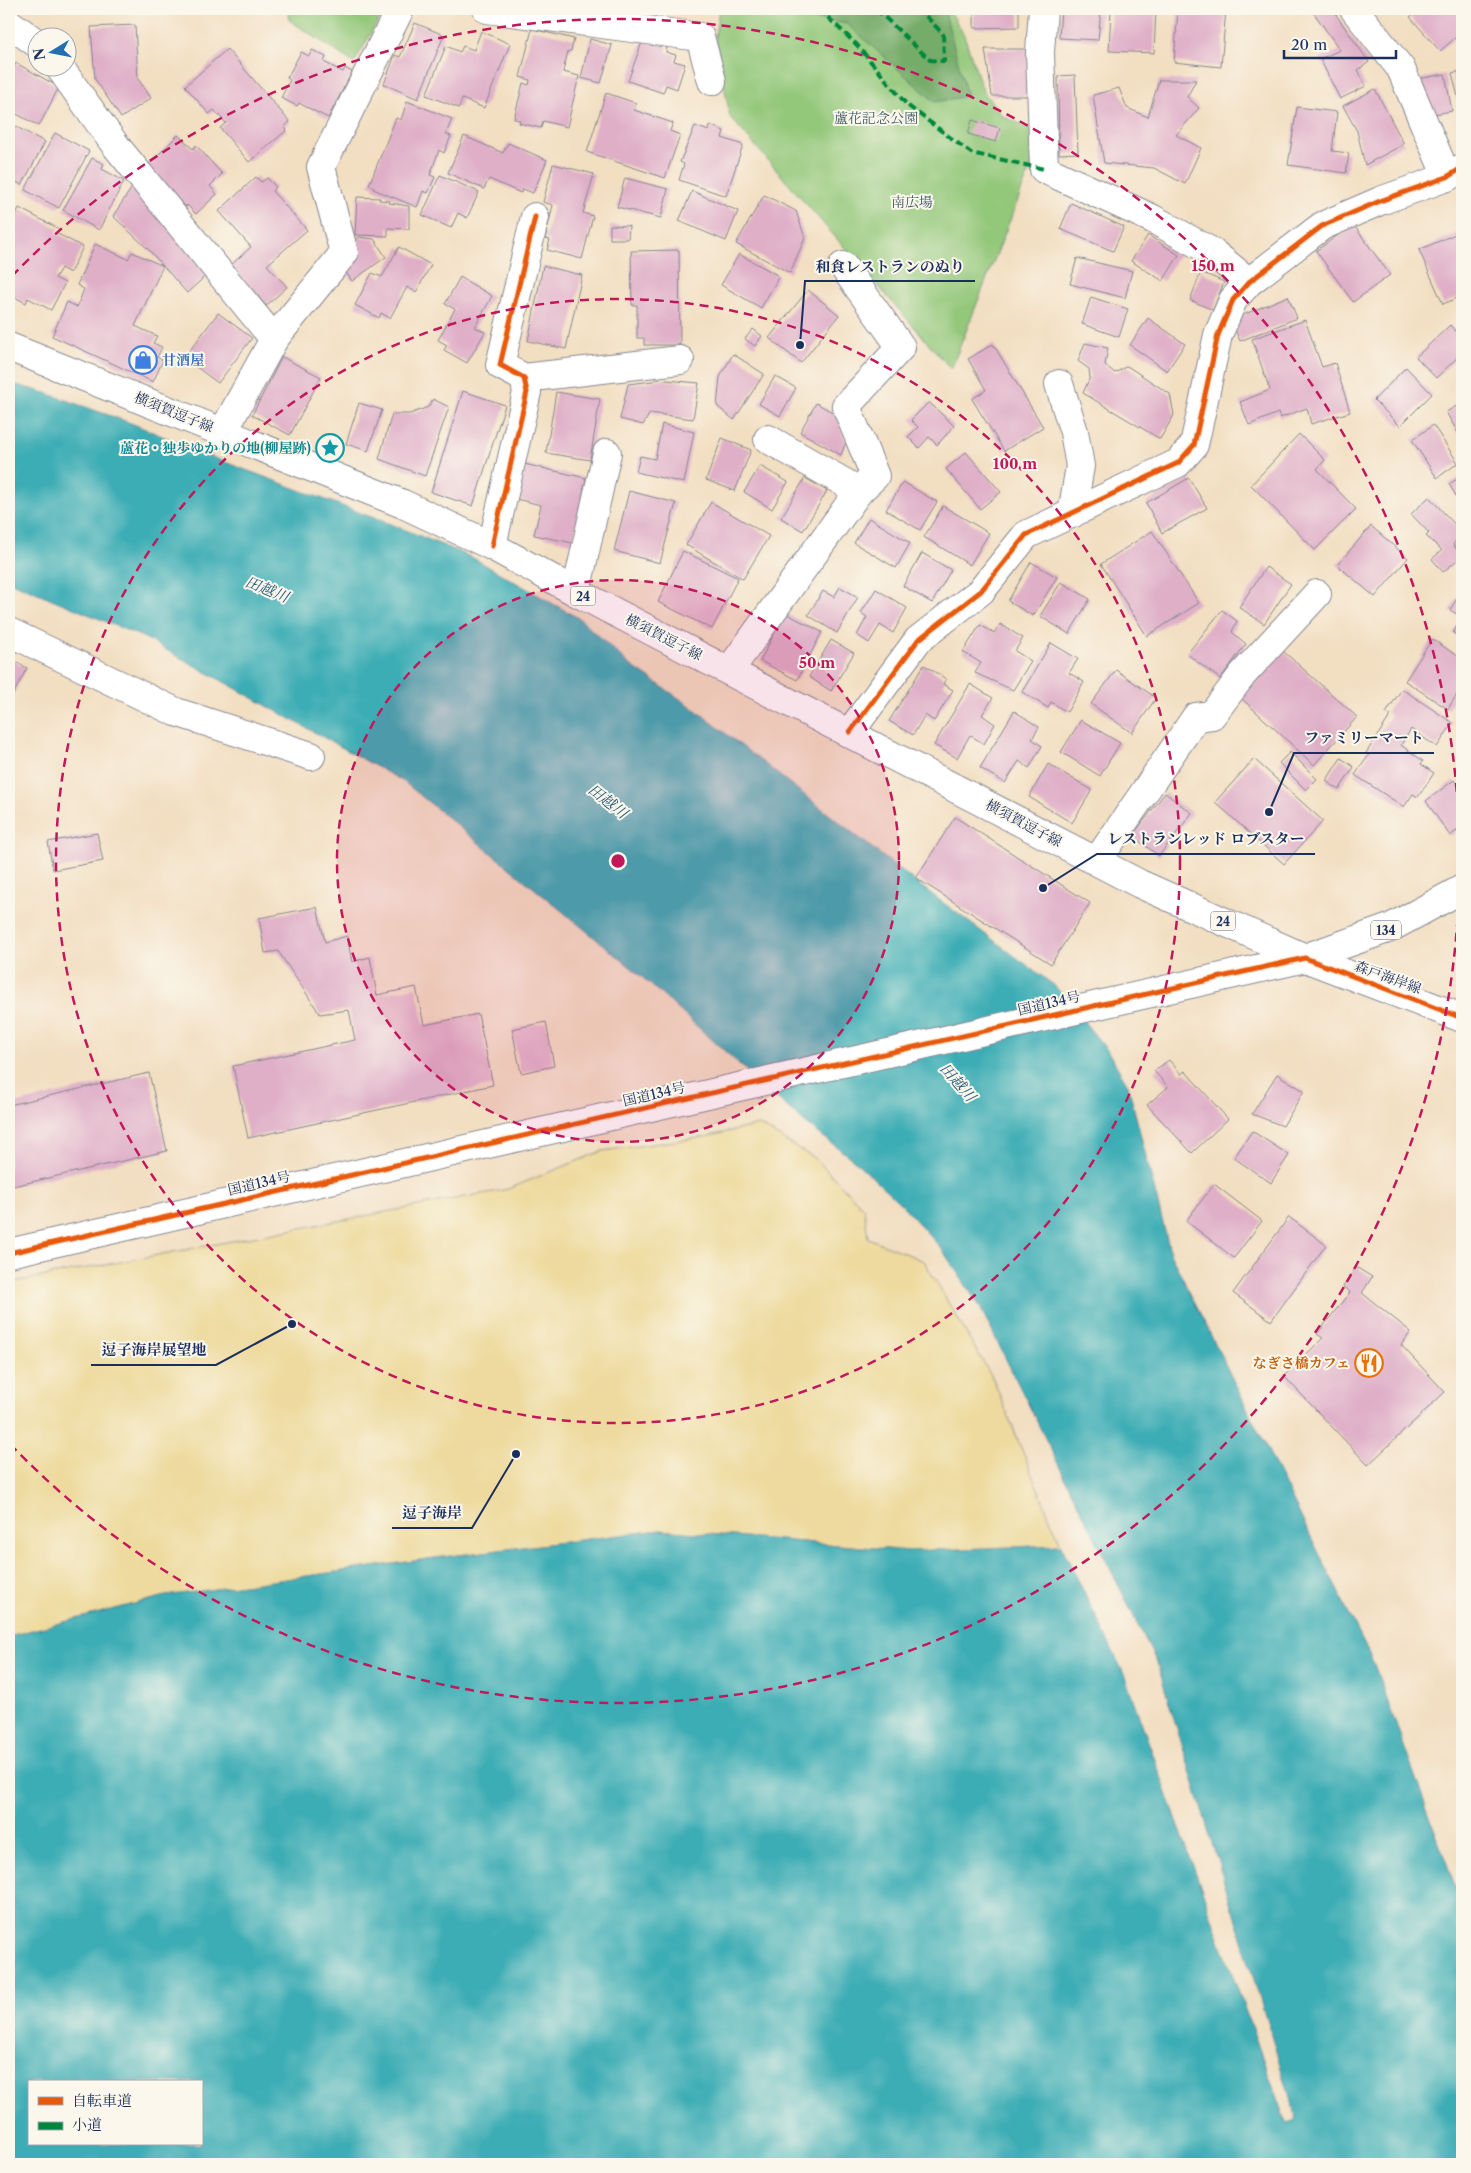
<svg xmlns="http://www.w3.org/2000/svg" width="1471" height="2173" viewBox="0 0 1471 2173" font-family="'Libre Caslon Text','Noto Serif JP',serif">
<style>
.green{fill:#93c779;stroke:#577b6c}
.forest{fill:#76ac69;stroke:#486e64}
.sand{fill:#eeda9e;stroke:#84847e}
.water{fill:#3cadb5;stroke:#2c6e8a;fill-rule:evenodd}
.building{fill:#dfafc7}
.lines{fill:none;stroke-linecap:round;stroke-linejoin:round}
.minor-casing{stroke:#868690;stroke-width:30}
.major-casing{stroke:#868690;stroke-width:30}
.highway-casing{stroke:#868690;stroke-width:30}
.minor{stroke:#fff;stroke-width:28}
.major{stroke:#fff;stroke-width:28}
.highway{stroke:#fff;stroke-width:28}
.quiet{stroke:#00873e;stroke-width:4;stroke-dasharray:8 4;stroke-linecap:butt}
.cycleway-casing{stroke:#fbf7ec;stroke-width:8}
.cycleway{stroke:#e8590c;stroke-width:5}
.ring{fill:none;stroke:#c2185b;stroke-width:2.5;stroke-dasharray:9 6}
.labels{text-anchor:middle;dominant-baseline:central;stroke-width:4;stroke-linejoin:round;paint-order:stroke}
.shield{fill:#fbf7ec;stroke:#5e6b89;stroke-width:1}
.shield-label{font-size:12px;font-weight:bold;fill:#1b2f5e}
.park-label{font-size:14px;fill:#3f5d66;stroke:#fbf7ec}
.shop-label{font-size:14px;font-weight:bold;fill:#366cbe;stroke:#fbf7ec;text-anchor:start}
.street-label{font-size:14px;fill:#1b2f5e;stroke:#fbf7ec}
.culture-label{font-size:14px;font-weight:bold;fill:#0d838f;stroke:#fbf7ec;text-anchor:end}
.food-label{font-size:14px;font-weight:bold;fill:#c56008;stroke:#fbf7ec;text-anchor:end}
.water-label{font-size:15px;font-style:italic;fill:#275b7c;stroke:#fbf7ec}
.centre{fill:#c2185b;stroke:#fbf7ec;stroke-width:2.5}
.ring-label{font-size:15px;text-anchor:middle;font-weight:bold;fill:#c2185b;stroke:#fbf7ec;stroke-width:4;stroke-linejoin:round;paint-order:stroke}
.leader{fill:none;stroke:#1b2f5e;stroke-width:2}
.callout-dot{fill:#1b2f5e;stroke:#fbf7ec;stroke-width:2}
.callout-label{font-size:15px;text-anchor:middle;font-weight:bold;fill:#1b2f5e;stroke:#fbf7ec;stroke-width:4;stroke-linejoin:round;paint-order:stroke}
</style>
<rect width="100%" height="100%" fill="#fbf7ec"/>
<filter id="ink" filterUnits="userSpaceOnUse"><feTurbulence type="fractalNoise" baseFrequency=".02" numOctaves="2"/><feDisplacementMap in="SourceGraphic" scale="10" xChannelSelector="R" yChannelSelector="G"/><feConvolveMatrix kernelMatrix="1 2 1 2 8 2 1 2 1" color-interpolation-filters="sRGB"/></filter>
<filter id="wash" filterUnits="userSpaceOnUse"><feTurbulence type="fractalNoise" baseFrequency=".0096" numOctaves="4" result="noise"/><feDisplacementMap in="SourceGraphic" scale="20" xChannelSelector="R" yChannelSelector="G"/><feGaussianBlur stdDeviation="1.12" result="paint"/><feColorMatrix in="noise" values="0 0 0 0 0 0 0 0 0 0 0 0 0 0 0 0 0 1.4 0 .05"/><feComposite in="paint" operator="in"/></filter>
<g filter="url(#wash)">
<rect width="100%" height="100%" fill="#f2dec1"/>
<g class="green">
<path d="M289,9H385L354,63L289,20Z"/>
<path d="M719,9H949L964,35L983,91L1002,116L1030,128L1035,157L951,369L730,117L715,36Z"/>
</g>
<path class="forest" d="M757,9H944L967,96L935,102L847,24Z"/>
<path class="sand" d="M759,1125L817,1160L864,1209L868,1238L924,1261L993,1379L1061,1545L910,1551L660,1530L435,1558L166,1596L9,1636V1283L508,1189L602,1151L705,1137Z"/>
<path class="water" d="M9,383L46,393L131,423L222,461L401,528L473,558L580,619L630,665L692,707L922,887L1055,986L1107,1050L1128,1085L1171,1255L1374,1664L1462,1905V2164H9V1636L166,1596L435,1558L660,1530L910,1551L1061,1545L1124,1674L1286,2123L1297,2120L1157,1663L979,1305L941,1248L903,1206L855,1161L804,1122L633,969L404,782L145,638L9,581ZM29,2082H201V2144H29Z"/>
<g id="blocks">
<g class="building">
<path d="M974,9H1019V27L974,28Z"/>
<path d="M1061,9H1101L1098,40L1059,38Z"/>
<path d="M1111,9H1156L1154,53L1109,51Z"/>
<path d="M1178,9H1226L1221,67L1174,62Z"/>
<path d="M1311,9H1332L1369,62L1358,70L1366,86L1340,99L1320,59L1340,50Z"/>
<path d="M1420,9H1462V44L1455,38L1440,51L1410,17Z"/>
<path d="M415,23L444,35L418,99L384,84L395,55L400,57Z"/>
<path d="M135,25L138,79L151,98L121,118L95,79L91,27Z"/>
<path d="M532,29L574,39L571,51H568L563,72L579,76L567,127L543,121L541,128L519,123L520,120L514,119L523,83L529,85L530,80L520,77Z"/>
<path d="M481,31L510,44L484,108L462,99L459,108L426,95L446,46L460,52L463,46L474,50Z"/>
<path d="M590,39L612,45L601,83L581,78Z"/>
<path d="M643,39L667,47L666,52L676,55L674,61L685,64L677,89L666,85L663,93L628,81Z"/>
<path d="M227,49L290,122L284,127L287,130L249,162L220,128L226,123L214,110L209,114L185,86Z"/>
<path d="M985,49H1028V96H992Z"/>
<path d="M312,50L326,57L324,62L343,72L345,68L352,72L328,118L299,103L297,106L281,98L290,80L287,78L301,52L309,56Z"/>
<path d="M16,63L59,87L39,126L9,110V77Z"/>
<path d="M1462,71V113L1452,73Z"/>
<path d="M1445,74L1452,111L1434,114L1418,79Z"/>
<path d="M1075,75L1078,153L1059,154L1058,76Z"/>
<path d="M1159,80H1196L1187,97L1199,108L1176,135L1201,148L1185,184L1154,168L1104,163L1093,95L1119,88L1127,108L1148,117Z"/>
<path d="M1375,89L1404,144L1365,165L1357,131L1343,106Z"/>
<path d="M606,93L636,103L634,110L673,123L670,131L680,135L665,178L587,152Z"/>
<path d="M407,101L452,119L446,134L451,136L444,153L439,150L430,175L435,177L428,193L423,191L417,207L373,189L374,187L369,185L396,118L401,120Z"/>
<path d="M1297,107L1337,112L1332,151L1349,153L1346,173L1288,165Z"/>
<path d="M972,120L1000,128L996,142L968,134Z"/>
<path d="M9,123L45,142L22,185L9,178Z"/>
<path d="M710,125L724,131L722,138L743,145L726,196L679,180L684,164L680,162L695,126L709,131Z"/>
<path d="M55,133L89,151L59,208L25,190Z"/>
<path d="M178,135L193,149L196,145L222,174L210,186L217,194L196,214L187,205L186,207L146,167Z"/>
<path d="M464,136L503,153L508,143L547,160L533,193L523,189L521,193L489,179L484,189L448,173Z"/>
<path d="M92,158L104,164L102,169L124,181L99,230L63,210Z"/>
<path d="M553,164L594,174L583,213L593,216L582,259L547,250L550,240L545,239L553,205L543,202Z"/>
<path d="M440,175L479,192L467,218L458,213L451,228L422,215Z"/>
<path d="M256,177L261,182L267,178L276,187L272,191L307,230L267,265L287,287L266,306L231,265L251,247L219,211Z"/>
<path d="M625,178L668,189L661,218L617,207Z"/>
<path d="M133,186L212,270L187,293L149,250L113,216Z"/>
<path d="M692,191L738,211L726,241L679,221Z"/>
<path d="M764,195L796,211L805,238L790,273L736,244Z"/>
<path d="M357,197L380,198L379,200L390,201L389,203L409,206V229L388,228V236L355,235Z"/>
<path d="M1071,203L1124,227L1113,251L1060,229Z"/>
<path d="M19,208L59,229L56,233L83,247L70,273L61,268L55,278L65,283L51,310L28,298L26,303L9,294V228Z"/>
<path d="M1353,224L1390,275L1353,302L1316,251Z"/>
<path d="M610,225L629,226L628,239H610Z"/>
<path d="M1460,232L1462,238V296L1443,304L1419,250Z"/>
<path d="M1148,235L1179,255L1163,281L1131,261Z"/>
<path d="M359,237L374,239L386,257L352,281L341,265L349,244Z"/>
<path d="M95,244L128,259L132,252L163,266L135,326L157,336L153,343L162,347L157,357L163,360L153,382L52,336L67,302L77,307L84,289L77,285Z"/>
<path d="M399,247L431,265L416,292L407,287L390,318L381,313L379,318L355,305L372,273L382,277Z"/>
<path d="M679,250L680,345H644V338H637V305H632L631,251Z"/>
<path d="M739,254L779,276L761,308L721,285Z"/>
<path d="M1077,258L1132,271L1125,298L1070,284Z"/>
<path d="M543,266L582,275L566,349L528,341Z"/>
<path d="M1201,272L1224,282L1213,310L1190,300Z"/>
<path d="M460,277L492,296L475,327L485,332L467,363L444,350L447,345L438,340L455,309L445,304Z"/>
<path d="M808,290L839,315L801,363L769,338Z"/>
<path d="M1288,296L1297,318L1240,341L1231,320Z"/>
<path d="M1091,297L1128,309L1119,337L1082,324Z"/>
<path d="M218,313L252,338L218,383L184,358Z"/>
<path d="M1148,318L1185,344L1167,371L1130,345Z"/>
<path d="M1305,320L1322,367L1335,363L1350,412L1311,424L1307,408L1280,418L1278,413L1249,425L1240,402L1270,390L1252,339Z"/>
<path d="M1450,325L1462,339V353L1436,378L1416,357Z"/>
<path d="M753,329L762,336L755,346L745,339Z"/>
<path d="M1085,343L1108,348L1105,365L1115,373L1127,366L1170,394L1174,415L1160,439L1083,393L1090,377L1089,369L1078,361Z"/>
<path d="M993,344L1043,427L1004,451L972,399L986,390L968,359Z"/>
<path d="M733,354L764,374L734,420L717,406L720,377Z"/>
<path d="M282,357L321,377L290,435L252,415Z"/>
<path d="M1406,367L1432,394L1400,426L1374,400Z"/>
<path d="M775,376L796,388L780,416L759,404Z"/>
<path d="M656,379L699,383L693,419L650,413L643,425L620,419L628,384L653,381Z"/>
<path d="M463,391L505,405L473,506L431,492Z"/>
<path d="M556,392L600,399L590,460L546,453Z"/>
<path d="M433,399L449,407L425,476L379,459L392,414H410L428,407Z"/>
<path d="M929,402L954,426L937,445L929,437L919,448L908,437L918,427L911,420Z"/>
<path d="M359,403L382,410L368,451L346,444Z"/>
<path d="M816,403L836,414L846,442L841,455L800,432Z"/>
<path d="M1462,403V440L1446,412Z"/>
<path d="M662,424L694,432L684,483L636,472L640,456L655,459Z"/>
<path d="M1433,425L1458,463L1437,478L1412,440Z"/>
<path d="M1299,434L1325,460L1317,469L1356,509L1315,550L1251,485Z"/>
<path d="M722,438L751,450L735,491L706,480Z"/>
<path d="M966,452L1001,492L980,509L946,469Z"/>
<path d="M524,464L586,478L573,543L534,535L541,505L516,499Z"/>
<path d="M760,466L788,482L772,509L744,492Z"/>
<path d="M1462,476V506L1449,484Z"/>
<path d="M805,478L827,491L803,531L781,518Z"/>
<path d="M1189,478L1207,508L1162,533L1146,503Z"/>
<path d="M903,482L937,502L920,530L886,510Z"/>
<path d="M629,491L676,503L660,563L614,551Z"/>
<path d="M1429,497L1462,532L1453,545L1462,556L1443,572L1432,559L1442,550L1426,536L1429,533L1411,514Z"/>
<path d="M711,502L769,536L743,579L686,545Z"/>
<path d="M943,506L989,533L970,565L924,537Z"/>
<path d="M869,518L910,543L896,568L854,543Z"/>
<path d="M1371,526L1408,558L1375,597L1337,565Z"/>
<path d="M1152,531L1199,603L1147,636L1101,564Z"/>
<path d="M683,551L738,578L712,629L658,602Z"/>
<path d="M922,553L951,570L932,603L903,586Z"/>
<path d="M1031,562L1057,577L1033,616L1008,601Z"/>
<path d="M1266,567L1291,584L1264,624L1239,607Z"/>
<path d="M1061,582L1090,599L1069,634L1040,616Z"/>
<path d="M840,587L858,597L837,633L808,615L823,591L834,597Z"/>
<path d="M876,589L907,608L893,633L880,625L869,643L857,635L867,617L861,613Z"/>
<path d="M1462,590V617L1450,610Z"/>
<path d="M1222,610L1237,621L1232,632L1246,644L1220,679L1187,654Z"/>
<path d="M785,613L822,632L797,680L760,661Z"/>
<path d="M1462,617V639L1453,633Z"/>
<path d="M1000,624L1023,638L1015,651L1031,661L1013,690L975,673L981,663L963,652L980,625L994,633Z"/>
<path d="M1432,639L1462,659V668L1459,672L1462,673V686L1448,709L1405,681Z"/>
<path d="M831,640L854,653L831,691L809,677Z"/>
<path d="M1051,643L1078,659L1069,673L1084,682L1067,712L1051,702L1048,708L1022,692Z"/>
<path d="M1282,650L1357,717L1314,765L1240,697Z"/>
<path d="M9,658L27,668L9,702Z"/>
<path d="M924,665L946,679L943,684L953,690L934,721L925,715L913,735L889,721Z"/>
<path d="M1116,670L1156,698L1132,733L1091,704Z"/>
<path d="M970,684L993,698L982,715L995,724L984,744L970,735L957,758L934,745Z"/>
<path d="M1402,689L1453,723L1437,747L1411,729L1401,745L1423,761L1421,764L1434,773L1418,797L1413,794L1404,807L1355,775L1369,755L1366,753L1391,715L1386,713Z"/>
<path d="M1014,711L1039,727L1032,739L1042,746L1029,768L1019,761L1005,783L980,768Z"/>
<path d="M1081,720L1120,743L1100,776L1061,752Z"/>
<path d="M1290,752L1317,779L1306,790L1279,763Z"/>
<path d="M1341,758L1354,767L1339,790L1326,781Z"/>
<path d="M1254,759L1323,821L1284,864L1215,802Z"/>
<path d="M1048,764L1092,790L1072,823L1029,797Z"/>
<path d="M1454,780L1462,791V827L1450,836L1426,801Z"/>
<path d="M1165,793L1192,813L1159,856L1132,836Z"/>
<path d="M955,817L1090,903L1051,964L916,878Z"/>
<path d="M97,833L103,861L53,870L48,842Z"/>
<path d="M317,907L325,942L347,936L352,962L370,957L377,995L416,987L424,1025L478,1014L493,1085L248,1138L233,1066L355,1040L349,1010L320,1014L278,951L265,953L259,918Z"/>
<path d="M1462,931V950L1454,937Z"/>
<path d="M546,1022L554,1066L521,1073L512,1029Z"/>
<path d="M1169,1060L1181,1074L1185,1071L1228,1119L1192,1153L1147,1105L1168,1087L1154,1071Z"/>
<path d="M149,1073L167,1151L9,1187V1105Z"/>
<path d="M1277,1074L1304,1091L1283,1126L1252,1114Z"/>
<path d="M1252,1131L1289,1155L1271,1183L1234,1158Z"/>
<path d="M1214,1184L1262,1221L1234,1258L1186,1221Z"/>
<path d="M1289,1217L1326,1245L1271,1321L1233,1293Z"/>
<path d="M1356,1267L1372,1277L1362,1293L1411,1332L1401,1345L1445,1392L1368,1465L1284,1376L1323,1338L1317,1334L1350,1292L1343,1287Z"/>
</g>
</g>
</g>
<g filter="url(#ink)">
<use href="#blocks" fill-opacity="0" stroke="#868690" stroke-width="1"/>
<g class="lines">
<defs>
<g id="minor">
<path d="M487,9L700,37L712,81"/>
<path d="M1043,9L1040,52L1044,169L1153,219L1212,252L1249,282"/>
<path d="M1354,9L1401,69L1447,177"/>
<path d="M10,24L38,44"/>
<path d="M60,68L116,146L274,339L223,432"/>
<path d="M843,266L901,347L846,406L875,476L859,491"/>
<path d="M274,339L344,253L321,167L400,9"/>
<path d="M524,378L680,360"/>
<path d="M1059,384L1074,432L1080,466L1072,514"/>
<path d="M492,546L527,392L524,378L500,365L535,217"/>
<path d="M576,592L607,453"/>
<path d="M9,632L176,712L311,756"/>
<path d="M729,671L859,491L768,439"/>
<path d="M850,732L918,640L981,591L1026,535L1178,463L1194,445L1218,335L1233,300L1249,282L1322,226L1380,201L1447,177L1462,168"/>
<path d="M1097,861L1196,717L1212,715L1243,674L1317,594"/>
</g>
<path id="major" d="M9,347L403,504L492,546L576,592L1140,884L1305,958L1462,1018"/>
<path id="highway" d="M9,1253L1305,958L1390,928L1462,889"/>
</defs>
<use href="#minor" class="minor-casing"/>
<use href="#major" class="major-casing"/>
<use href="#highway" class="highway-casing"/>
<use href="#minor" class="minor"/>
<use href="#major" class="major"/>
<use href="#highway" class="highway"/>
<g class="quiet">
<path d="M819,9L857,45L907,105L971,153L1044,169"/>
<path d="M876,9L930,60L944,61L943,34L919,9"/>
<path d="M502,11V9"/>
</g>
<defs>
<g id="cycleway">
<path d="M492,546L527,392L524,378L500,365L535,217"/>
<path d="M850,732L918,640L981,591L1026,535L1178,463L1194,445L1218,335L1233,300L1249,282L1322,226L1380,201L1447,177L1462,168"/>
<path d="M9,1253L1305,958L1462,1018"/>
</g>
</defs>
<use href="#cycleway" class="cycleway-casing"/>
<use href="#cycleway" class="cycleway"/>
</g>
</g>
<circle cx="618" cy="861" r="281" fill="#c2185b" fill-opacity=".12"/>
<g class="ring">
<circle cx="618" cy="861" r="281"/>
<circle cx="618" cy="861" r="562"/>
<path d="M12 276A842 842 0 1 1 12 1446"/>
</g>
<defs>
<symbol id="shop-ring" viewBox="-11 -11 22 22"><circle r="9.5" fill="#fbf7ec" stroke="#3f7fe0" stroke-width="1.5"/><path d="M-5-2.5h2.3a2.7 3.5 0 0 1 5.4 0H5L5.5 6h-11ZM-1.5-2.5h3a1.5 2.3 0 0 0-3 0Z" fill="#3f7fe0"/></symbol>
<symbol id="sight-ring" viewBox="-11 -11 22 22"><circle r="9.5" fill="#fbf7ec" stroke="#0f9aa8" stroke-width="1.5"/><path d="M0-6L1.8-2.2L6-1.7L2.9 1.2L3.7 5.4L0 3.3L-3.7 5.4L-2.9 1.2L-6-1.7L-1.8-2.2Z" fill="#0f9aa8"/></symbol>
<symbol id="restaurant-ring" viewBox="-11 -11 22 22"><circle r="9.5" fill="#fbf7ec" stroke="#e8710a" stroke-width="1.5"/><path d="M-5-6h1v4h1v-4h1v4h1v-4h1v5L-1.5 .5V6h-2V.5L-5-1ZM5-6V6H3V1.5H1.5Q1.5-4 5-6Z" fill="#e8710a"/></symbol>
</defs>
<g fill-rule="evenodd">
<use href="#shop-ring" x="127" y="344" width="32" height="32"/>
<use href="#sight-ring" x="314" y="432" width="32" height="32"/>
<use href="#restaurant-ring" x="1353" y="1347" width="32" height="32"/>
</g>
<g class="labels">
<g class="shield">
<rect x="570.5" y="586.5" width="25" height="19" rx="4"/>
<rect x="1210.5" y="911.5" width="25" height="19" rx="4"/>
<rect x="1371" y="920.5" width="30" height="19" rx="4"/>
</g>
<g class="shield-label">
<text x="583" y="596">24</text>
<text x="1223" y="921">24</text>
<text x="1386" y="930">134</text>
</g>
<g class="park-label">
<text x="876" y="118">蘆花記念公園</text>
<text x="912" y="202">南広場</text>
</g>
<g class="shop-label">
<text x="162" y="360">甘酒屋</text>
</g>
<g class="street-label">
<text transform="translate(174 412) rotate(22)">横須賀逗子線</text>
<text transform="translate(664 637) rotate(27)">横須賀逗子線</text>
<text transform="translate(1024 823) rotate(28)">横須賀逗子線</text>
<text transform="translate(1388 977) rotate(20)">森戸海岸線</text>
<text transform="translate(1049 1003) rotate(-13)">国道134号</text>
<text transform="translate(654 1094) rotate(-13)">国道134号</text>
<text transform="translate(259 1183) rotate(-13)">国道134号</text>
</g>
<g class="culture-label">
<text x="311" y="448">蘆花・独歩ゆかりの地(柳屋跡)</text>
</g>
<g class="food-label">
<text x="1350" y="1363">なぎさ橋カフェ</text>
</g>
<g class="water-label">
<text transform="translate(267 589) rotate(22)">田越川</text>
<text transform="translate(608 801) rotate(38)">田越川</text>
<text transform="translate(958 1082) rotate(49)">田越川</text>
</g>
</g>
<circle cx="618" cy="861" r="8" class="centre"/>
<g class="ring-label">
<text x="1213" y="271">150 m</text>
<text x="1015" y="469">100 m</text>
<text x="817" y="668">50 m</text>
</g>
<path class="leader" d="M800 345L805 281H975M1269 812L1294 753H1434M1043 888L1097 854H1315M292 1324L216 1365H91M516 1454L472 1528H392"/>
<g class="callout-dot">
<circle cx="800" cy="345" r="5"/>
<circle cx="1269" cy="812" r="5"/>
<circle cx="1043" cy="888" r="5"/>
<circle cx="292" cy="1324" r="5"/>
<circle cx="516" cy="1454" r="5"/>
</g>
<g class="callout-label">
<text x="890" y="272">和食レストランのぬり</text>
<text x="1364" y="743">ファミリーマート</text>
<text x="1206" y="844">レストランレッド ロブスター</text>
<text x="154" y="1355">逗子海岸展望地</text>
<text x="432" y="1518">逗子海岸</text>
</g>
<rect width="1471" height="2173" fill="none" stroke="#fbf7ec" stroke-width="30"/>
<rect x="28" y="2080" width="175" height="65" fill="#fbf7ec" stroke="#a1a7b3"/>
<rect x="38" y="2097" width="25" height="8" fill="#e8590c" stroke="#a1a7b3"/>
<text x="72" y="2106" font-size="15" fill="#1b2f5e">自転車道</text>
<rect x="38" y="2122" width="25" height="8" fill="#00873e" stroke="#a1a7b3"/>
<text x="72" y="2130" font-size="15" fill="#1b2f5e">小道</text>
<g transform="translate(52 52) rotate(260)"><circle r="24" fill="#fbf7ec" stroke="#a1a7b3"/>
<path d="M0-4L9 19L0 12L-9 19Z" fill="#1f6fb2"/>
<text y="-8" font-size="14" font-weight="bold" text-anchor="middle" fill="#1b2f5e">N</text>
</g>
<path d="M1284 50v8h112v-8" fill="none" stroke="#1b2f5e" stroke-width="2.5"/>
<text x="1291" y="50" font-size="15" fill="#1b2f5e" stroke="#fbf7ec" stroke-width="4" paint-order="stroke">20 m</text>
</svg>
